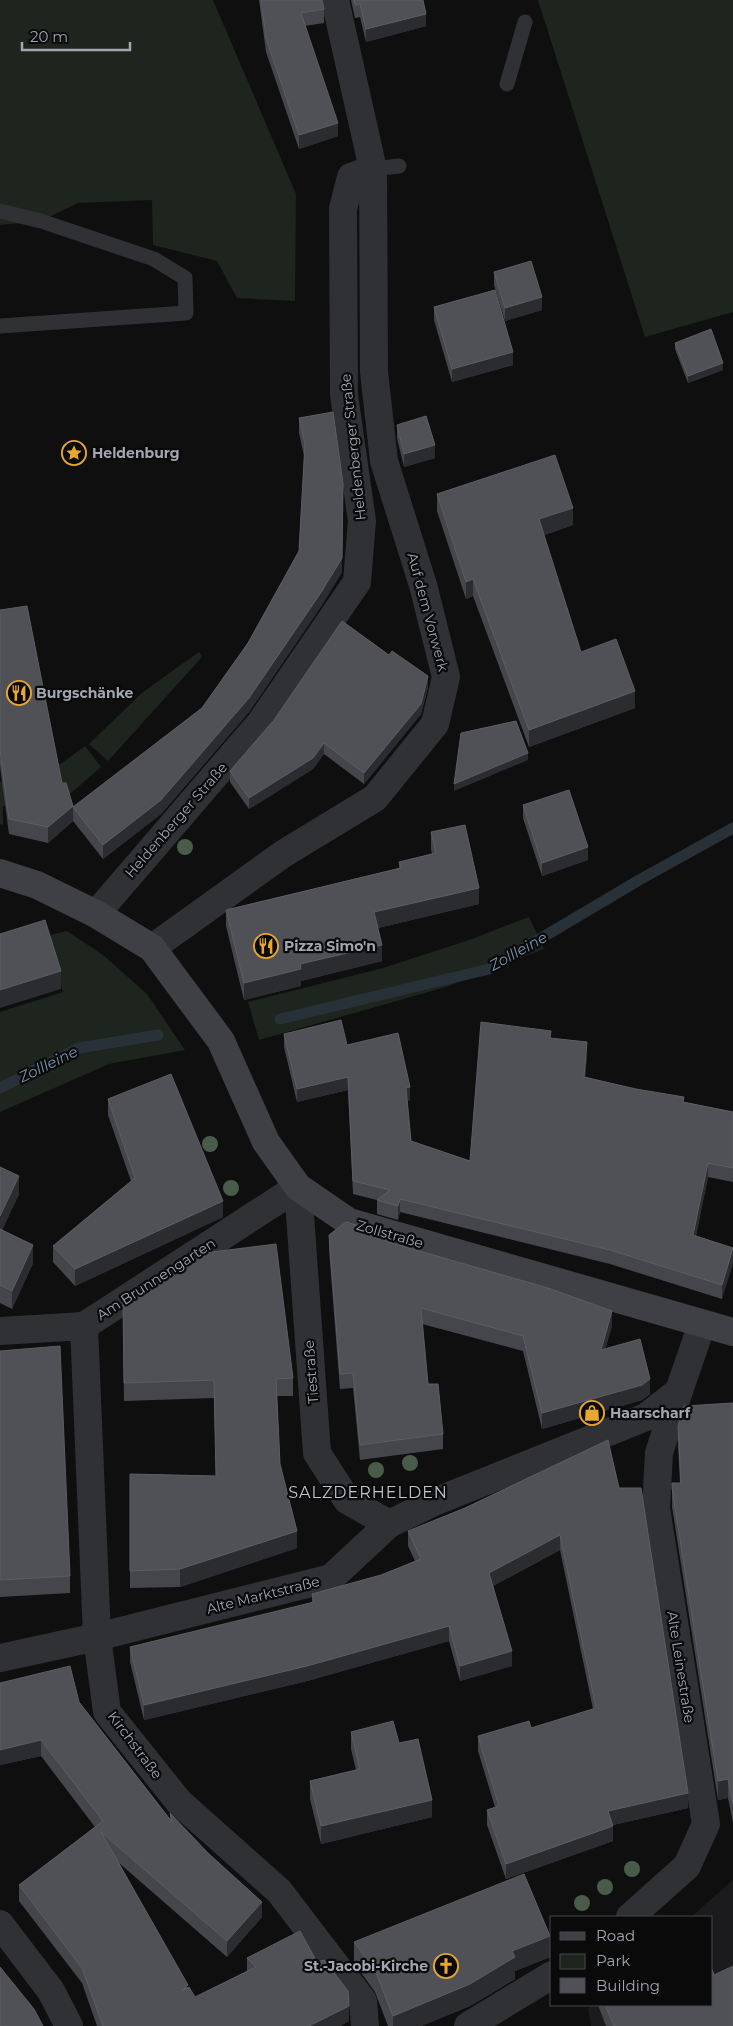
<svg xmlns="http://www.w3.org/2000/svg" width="733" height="2026" viewBox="0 0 733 2026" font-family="Montserrat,sans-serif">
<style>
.built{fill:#1b1b1d}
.green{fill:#1e241e}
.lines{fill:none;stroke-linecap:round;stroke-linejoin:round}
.stream{stroke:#293138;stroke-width:11}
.lane{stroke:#303135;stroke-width:15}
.street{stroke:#303135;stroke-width:28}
.secondary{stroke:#3e4045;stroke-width:28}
.tree{fill:#495c4a}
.wall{fill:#45464b}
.shaded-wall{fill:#2b2c2f}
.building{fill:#4f5156;stroke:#5c5e64}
.labels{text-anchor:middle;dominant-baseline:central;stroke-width:4.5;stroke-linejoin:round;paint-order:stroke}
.street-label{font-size:14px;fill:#a1a6b0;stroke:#0a0a0b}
.poi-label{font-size:14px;font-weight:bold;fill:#a1a6b0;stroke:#0a0a0b;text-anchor:start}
.water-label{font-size:15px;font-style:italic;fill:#7894ab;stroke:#0a0a0b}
.quarter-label{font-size:16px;letter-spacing:1px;fill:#c1c5cd;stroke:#0a0a0b}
</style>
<rect width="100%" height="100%" fill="#0f0f10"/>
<path class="built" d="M733,1880V2026H591L588,2009L593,2005H712V1917H691Z"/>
<g class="green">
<path d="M0,0H213L296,194L295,301L237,298L217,261L153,245L152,200L78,203L41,221L0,225Z"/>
<path d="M538,0H733V312L645,337Z"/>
<path d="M199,652L202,657L108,761L89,744L143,692Z"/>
<path d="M85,746L101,767L70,794L3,806V825L0,824V782L62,763Z"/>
<path d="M529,917L544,949L446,987L259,1040L248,1002L383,968L469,940Z"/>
<path d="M67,931L103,955L147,994L185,1050L109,1064L0,1112V1012L63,992L49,935Z"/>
</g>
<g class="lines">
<g class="stream">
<path d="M280,1019L489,969L641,879L733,828"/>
<path d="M0,1088L79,1048L158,1035"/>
</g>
<g class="lane">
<path d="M507,84L525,22"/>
<path d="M373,169L399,166"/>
<path d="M0,211L41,221L154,259L185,278L186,313L0,326"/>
</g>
<g class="street">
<path d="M96,914L261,722L357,582L362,521L344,395L343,209L351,177L373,169"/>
<path d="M152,948L283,854L375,798L435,724L446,677L423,585L384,461L374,372L373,169L335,0"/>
<path d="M84,1326L97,1637L107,1712L179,1802L279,1891L363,2001L365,2026"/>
<path d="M0,1331L84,1326L298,1187L317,1453L347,1500L389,1524"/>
<path d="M0,1658L97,1637L331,1578L389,1524L434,1502L646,1417L679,1391L702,1324"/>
<path d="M630,1917L687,1866L706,1824L656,1508L659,1453L679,1391"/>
<path d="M0,1924L51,1991L69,2026"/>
<path d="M468,2026L552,1975"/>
</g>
<path class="secondary" d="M0,873L37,885L96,914L152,948L221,1041L266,1142L298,1187L349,1222L733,1332"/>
</g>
<g class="tree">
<circle cx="185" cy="847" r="8"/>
<circle cx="210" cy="1144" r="8"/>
<circle cx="231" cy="1188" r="8"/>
<circle cx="410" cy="1463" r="8"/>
<circle cx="376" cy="1470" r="8"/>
<circle cx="632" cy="1869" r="8"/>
<circle cx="605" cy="1887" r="8"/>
<circle cx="582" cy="1903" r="8"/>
</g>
<g class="wall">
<path d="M259,0H322L324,9V23L305,26L338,136L299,149L266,52Z"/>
<path d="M351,0H423L426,26L366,42L360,17L355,18Z"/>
<path d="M494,272L542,310L505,321L494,285Z"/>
<path d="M434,307L513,365L452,382L434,320Z"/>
<path d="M675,343L723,370L688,383L675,349Z"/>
<path d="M299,418L342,572L322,605L249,712L161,814L103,859L73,821L48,843L9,834L0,766V610L62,783L73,807L202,708L248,643L299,551L304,456L299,433Z"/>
<path d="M397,425L435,458L404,467L397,438Z"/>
<path d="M437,494L573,525L544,535L581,652L635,708L529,747L473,596L466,599L437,511Z"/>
<path d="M428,687L421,714L364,784L324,754L313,769L249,809L230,782V771Z"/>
<path d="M523,805L588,860L542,876L523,818Z"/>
<path d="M431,832L479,904L378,928L382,961L301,981V986L244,1000L226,926V910L399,868V862L432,854L431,849Z"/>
<path d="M284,1034L347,1045L410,1100L407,1101L411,1141L470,1161L551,1038L587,1055L585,1077L684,1102L733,1112V1182L708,1177L696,1236L733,1248L722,1299L610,1264L400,1212L398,1220L377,1214V1200L353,1194L348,1090L297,1102L284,1047Z"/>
<path d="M108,1099L223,1217L75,1286L53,1262V1246L131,1181L108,1115Z"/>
<path d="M0,1167L19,1194L2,1230L33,1263L12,1309L0,1303Z"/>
<path d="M329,1235L390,1242L612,1326L605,1349L650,1394L642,1400L542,1429L523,1351L422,1324L428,1384L443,1434V1449L360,1460L353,1388L340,1389L329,1250Z"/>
<path d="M123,1302L293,1378V1396H277L280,1464L297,1548L180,1587L130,1588V1474L216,1476L214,1398L124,1401Z"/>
<path d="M0,1351L70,1576V1593L0,1597Z"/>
<path d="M733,1403V1823L728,1798L718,1800L672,1507V1483H680L678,1445V1426Z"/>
<path d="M608,1440L688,1808L613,1825V1841L506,1879L487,1825V1810L495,1807L478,1751V1736L531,1728L593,1709L560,1550L493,1586L512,1666L460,1681L449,1641L307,1681L144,1720L130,1662V1647L312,1603V1594L381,1575L415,1561L408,1546V1531L465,1508Z"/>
<path d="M79,1702L170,1819V1813L262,1917L227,1957L119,1863L188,1988L195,1997L247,1971V1958L317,1962L349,2021L340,2026H97L82,1983L19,1901V1885L95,1827L41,1756L0,1765Z"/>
<path d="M351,1732L399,1743L432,1817L321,1844L310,1799V1781L356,1770L351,1749Z"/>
<path d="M354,1942L550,1957L515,1971V1979L470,2006L421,2026H388L375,1992L354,1963Z"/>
<path d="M714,1975L733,2026H606L598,2005H712Z"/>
</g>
<g class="shaded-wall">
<path d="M426,14V26L366,42V29Z"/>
<path d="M338,123V136L299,149V135Z"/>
<path d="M542,297V310L505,321V308Z"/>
<path d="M513,352V365L452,382V369Z"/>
<path d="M723,363V370L688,383V376Z"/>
<path d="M435,445V458L404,467V454Z"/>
<path d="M343,484L342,572L322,605L249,712L161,814L103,859V845L161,800Z"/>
<path d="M573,508V525L539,536V519Z"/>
<path d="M473,579V596L466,599V582Z"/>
<path d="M428,676V687L421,714L364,784V773Z"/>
<path d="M635,691V708L529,747V730Z"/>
<path d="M324,743V754L313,769L249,809V798Z"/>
<path d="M528,753V760L454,791V784Z"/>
<path d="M73,806V821L48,843V827Z"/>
<path d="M588,847V860L542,876V863Z"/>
<path d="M479,888V904L374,929V912Z"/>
<path d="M382,945V961L301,981V986L244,1000V983L300,964Z"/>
<path d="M61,971V989L0,1008V990Z"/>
<path d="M587,1042V1055L584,1090V1077Z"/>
<path d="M348,1077V1090L297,1102V1089Z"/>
<path d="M410,1087V1100L406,1101V1088Z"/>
<path d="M708,1163V1177L693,1249V1235Z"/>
<path d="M19,1176V1194L0,1234V1216Z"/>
<path d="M400,1199V1212L398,1220V1206Z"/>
<path d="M223,1201V1217L75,1286V1269Z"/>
<path d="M33,1245V1263L12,1309V1291Z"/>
<path d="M733,1250V1264L722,1299V1285Z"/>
<path d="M612,1311V1326L601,1365V1350Z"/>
<path d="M650,1379V1394L642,1400L542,1429V1413Z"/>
<path d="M297,1531V1548L180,1587V1569Z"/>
<path d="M560,1535V1550L489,1588V1573Z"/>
<path d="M449,1626V1641L307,1681L144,1720V1705Z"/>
<path d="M512,1651V1666L460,1681V1666Z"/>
<path d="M41,1740V1756L0,1765V1750Z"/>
<path d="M728,1779V1798L718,1800V1781Z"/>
<path d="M688,1793V1808L608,1826V1811Z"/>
<path d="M432,1800V1817L321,1844V1826Z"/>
<path d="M613,1826V1841L506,1879V1864Z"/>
<path d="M262,1902V1917L227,1957V1941Z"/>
<path d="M550,1936V1957L515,1971V1979L470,2006L421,2026H393V2016L512,1951Z"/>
<path d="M349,2006V2021L340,2026H309Z"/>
</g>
<g class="building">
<path d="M261,0H322L324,9L301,13L338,123L299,135L266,38Z"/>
<path d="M354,0H423L426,14L366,29L360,4L355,5Z"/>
<path d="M531,261L542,297L505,308L494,272Z"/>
<path d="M495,290L513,352L452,369L434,307Z"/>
<path d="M711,329L723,363L688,376L675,343Z"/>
<path d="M333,412L343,484L342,558L322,591L249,698L161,800L103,845L73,807L202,708L248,643L299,551L305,444L299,418Z"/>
<path d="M426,416L435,445L404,454L397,425Z"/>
<path d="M555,455L573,508L539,519L581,652L616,639L635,691L529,730L473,579L466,582L437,494Z"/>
<path d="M27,606L62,783H66L73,806L48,827L9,819L0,750V610Z"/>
<path d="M342,621L389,655L392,651L428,676L421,704L364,773L324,743L313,758L249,798L230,771L274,720Z"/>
<path d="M516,721L528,753L454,784L461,733Z"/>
<path d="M569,790L588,847L542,863L523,805Z"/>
<path d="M465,825L479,888L374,912L382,945L300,964L301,969L244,983L226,910L401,868L399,862L436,853L431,832Z"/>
<path d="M45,920L61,971L0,990V934Z"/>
<path d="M341,1020L347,1045L398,1033L410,1087L406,1088L411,1141L470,1161L481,1022L551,1031L550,1038L587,1042L584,1077L636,1089L684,1097L683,1102L733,1112V1168L708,1163L693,1235L733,1248L722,1285L610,1250L400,1199L398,1206L377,1200L390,1190L353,1181L348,1077L297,1089L284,1034Z"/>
<path d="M171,1074L223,1201L75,1269L53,1246L135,1178L108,1099Z"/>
<path d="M0,1167L19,1176L0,1216Z"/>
<path d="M346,1222L390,1235L388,1242L548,1288L612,1311L601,1350L640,1339L650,1379L642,1385L542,1413L523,1336L421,1308L428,1384H438L443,1434L360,1445L353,1373L340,1374L329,1235Z"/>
<path d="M0,1229L33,1245L12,1291L0,1285Z"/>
<path d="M276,1244L293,1378L276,1379L280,1464L297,1531L180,1569L130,1571V1474L216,1476L214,1380L124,1383L123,1302L196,1254Z"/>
<path d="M60,1346L70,1576L0,1580V1351Z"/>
<path d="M733,1403V1804L728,1779L718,1781L672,1488V1483H681L678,1426L684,1406Z"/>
<path d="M608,1440L619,1488H641L688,1793L608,1811L613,1826L506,1864L487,1810L499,1806L478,1736L529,1721L531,1728L596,1708L560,1535L489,1573L512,1651L460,1666L449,1626L307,1666L144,1705L130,1647L314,1602L312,1594L381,1575L421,1559L408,1531L465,1508Z"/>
<path d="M70,1666L79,1702L172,1822L170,1813L209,1854L262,1902L227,1941L101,1832L188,1985L182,1991L189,1987L195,1997L256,1967L247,1958L300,1931L317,1962L324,1960L348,1991L349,2006L309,2026H103L82,1968L19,1885L103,1821L41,1740L0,1750V1683Z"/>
<path d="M393,1721L399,1743L418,1739L432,1800L321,1826L310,1781L360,1769L351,1732Z"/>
<path d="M524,1874L550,1936L512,1951L515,1957L470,1984L393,2016L375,1970L354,1942Z"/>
<path d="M733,1966V2026H614L605,2005H712V1969L714,1975Z"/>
<path d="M0,1967L34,2009L43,2026H0Z"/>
</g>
<defs>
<symbol id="sight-ring" viewBox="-11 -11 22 22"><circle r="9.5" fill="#0a0a0b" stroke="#e7a730" stroke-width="1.5"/><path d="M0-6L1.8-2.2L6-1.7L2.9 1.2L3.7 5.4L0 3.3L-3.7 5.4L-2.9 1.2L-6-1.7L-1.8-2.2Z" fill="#e7a730"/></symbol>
<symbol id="restaurant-ring" viewBox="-11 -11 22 22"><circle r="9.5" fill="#0a0a0b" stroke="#e7a730" stroke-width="1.5"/><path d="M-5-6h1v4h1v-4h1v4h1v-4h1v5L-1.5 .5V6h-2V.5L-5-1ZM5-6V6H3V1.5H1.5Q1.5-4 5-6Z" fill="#e7a730"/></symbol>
<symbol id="shop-ring" viewBox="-11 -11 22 22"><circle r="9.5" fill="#0a0a0b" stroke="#e7a730" stroke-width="1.5"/><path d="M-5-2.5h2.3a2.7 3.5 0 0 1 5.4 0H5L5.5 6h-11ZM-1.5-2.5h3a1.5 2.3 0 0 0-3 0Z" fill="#e7a730"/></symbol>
<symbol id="church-ring" viewBox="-11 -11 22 22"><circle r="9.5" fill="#0a0a0b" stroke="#e7a730" stroke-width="1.5"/><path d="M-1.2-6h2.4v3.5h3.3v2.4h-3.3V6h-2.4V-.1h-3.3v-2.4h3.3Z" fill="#e7a730"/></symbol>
</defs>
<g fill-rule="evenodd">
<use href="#sight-ring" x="60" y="439" width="28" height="28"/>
<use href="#restaurant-ring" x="5" y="679" width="28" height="28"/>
<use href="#restaurant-ring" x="252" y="932" width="28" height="28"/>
<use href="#shop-ring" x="578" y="1399" width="28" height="28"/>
<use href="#church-ring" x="432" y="1952" width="28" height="28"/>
</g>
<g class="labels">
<g class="street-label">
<text transform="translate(353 447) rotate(-96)">Heldenberger Straße</text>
<text transform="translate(428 612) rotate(75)">Auf dem Vorwerk</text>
<text transform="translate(176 820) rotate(-49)">Heldenberger Straße</text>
<text transform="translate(390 1234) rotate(16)">Zollstraße</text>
<text transform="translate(156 1279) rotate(-33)">Am Brunnengarten</text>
<text transform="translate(311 1372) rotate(-94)">Tiestraße</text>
<text transform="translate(263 1595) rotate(-14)">Alte Marktstraße</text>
<text transform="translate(681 1667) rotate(81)">Alte Leinestraße</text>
<text transform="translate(135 1745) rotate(53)">Kirchstraße</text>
</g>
<g class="poi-label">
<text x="92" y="453">Heldenburg</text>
<text x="36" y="693">Burgschänke</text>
<text x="284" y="946">Pizza Simo'n</text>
<text x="610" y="1413">Haarscharf</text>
<text x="428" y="1966" text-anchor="end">St.-Jacobi-Kirche</text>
</g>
<g class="water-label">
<text transform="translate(518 951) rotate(-29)">Zollleine</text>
<text transform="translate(48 1064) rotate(-26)">Zollleine</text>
</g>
<g class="quarter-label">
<text x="368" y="1492">SALZDERHELDEN</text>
</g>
</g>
<rect x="550" y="1916" width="162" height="90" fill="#0a0a0b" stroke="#46484d"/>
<rect x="560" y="1932" width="25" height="8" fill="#3e4045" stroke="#46484d"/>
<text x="596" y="1941" font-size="15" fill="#a1a6b0">Road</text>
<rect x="560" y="1954" width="25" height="15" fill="#1e241e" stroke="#46484d"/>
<text x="596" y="1966" font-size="15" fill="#a1a6b0">Park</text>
<rect x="560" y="1978" width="25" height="15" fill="#4f5156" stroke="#46484d"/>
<text x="596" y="1991" font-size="15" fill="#a1a6b0">Building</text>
<path d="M22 42v8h108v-8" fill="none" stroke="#a1a6b0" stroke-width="2.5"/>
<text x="30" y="42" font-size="15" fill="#a1a6b0" stroke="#0a0a0b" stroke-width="4" paint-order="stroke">20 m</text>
</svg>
